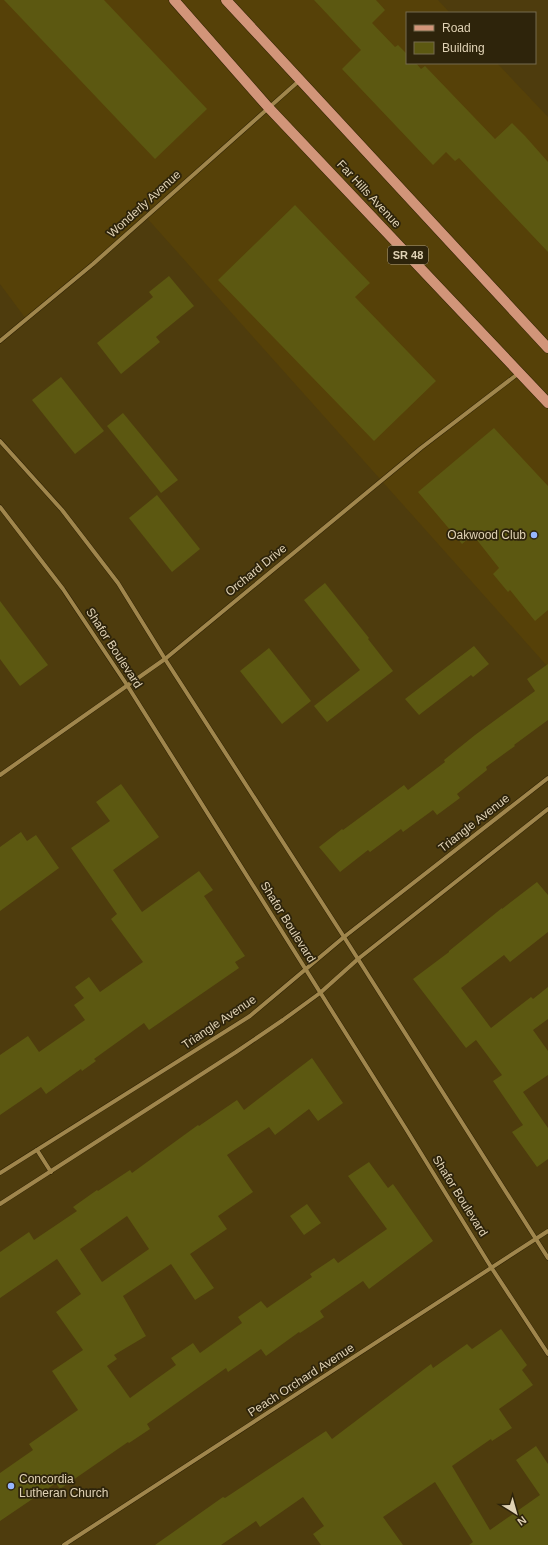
<svg xmlns="http://www.w3.org/2000/svg" width="548" height="1545" viewBox="0 0 548 1545" font-family="Arial,sans-serif">
<style>
.built{fill:#564108}
.building{fill:#5c5811;fill-rule:evenodd}
.lines{fill:none;stroke-linecap:round;stroke-linejoin:round}
.minor-casing{stroke:#302304;stroke-width:5}
.primary-casing{stroke:#302304;stroke-width:11}
.minor{stroke:#a0864c;stroke-width:4}
.primary{stroke:#d29579;stroke-width:10}
.poi-dot{fill:#97b6fd;stroke:#2e240b;stroke-width:1.5}
.labels{text-anchor:middle;dominant-baseline:central;stroke-width:3.5;stroke-linejoin:round;paint-order:stroke}
.shield{fill:#2e240b;stroke:#ab9e82;stroke-width:1}
.shield-label{font-size:11px;font-weight:bold;fill:#e0d2b5}
.street-label{font-size:12px;fill:#e0d2b5;stroke:#2e240b}
.poi-label{font-size:12px;fill:#e0d2b5;stroke:#2e240b;text-anchor:end}
</style>
<rect width="100%" height="100%" fill="#4e3c0d"/>
<path class="built" d="M0,0H438L450,13H407V63H497L548,117V667L146,217L26,319L0,284Z"/>
<g class="building">
<path d="M4,0H104L207,109L155,159Z"/>
<path d="M314,0H376L385,10L372,23L395,47L398,45L407,54V63H416L421,69L425,66L495,139L512,123L525,136L548,162V252L459,158L455,161L446,152L433,165L342,69L361,50Z"/>
<path d="M295,205L370,283L355,297L436,381L374,441L218,280Z"/>
<path d="M169,276L194,306L156,337L160,342L121,374L97,343L153,297L149,292Z"/>
<path d="M61,377L104,431L75,454L32,400Z"/>
<path d="M123,413L178,480L161,493L107,426Z"/>
<path d="M494,428L548,486V610L535,621L510,590L508,592L493,574L499,568L473,535L462,544L418,492Z"/>
<path d="M157,495L200,549L172,572L129,518Z"/>
<path d="M325,583L369,638L368,639L393,671L327,722L314,706L360,670L304,600Z"/>
<path d="M0,601L48,665L20,686L0,659Z"/>
<path d="M474,646L489,664L473,677L471,675L419,715L405,699Z"/>
<path d="M269,648L311,701L282,724L240,671Z"/>
<path d="M548,664V720L514,745L515,746L486,767L487,770L457,794L460,798L437,815L433,810L403,832L401,829L370,852L368,850L340,872L319,847L342,829L343,830L404,785L408,790L445,762L444,760L475,735L535,691L527,679Z"/>
<path d="M121,784L159,837L113,870L142,912L199,871L213,890L204,896L245,956L235,962L239,968L149,1030L144,1023L94,1059L96,1061L82,1071L81,1069L46,1094L41,1087L0,1115V1055L28,1036L39,1052L85,1020L74,1005L84,998L75,987L89,977L100,992L143,962L111,919L117,914L71,848L110,821L96,802Z"/>
<path d="M21,832L27,841L36,835L59,868L0,911V847Z"/>
<path d="M537,882L548,895V932L510,962L504,955L461,988L491,1028L531,997L533,999L548,987V1019L533,1030L548,1051V1075L523,1092L548,1128V1159L537,1167L512,1132L523,1125L493,1081L502,1075L476,1040L466,1048L413,979L449,952V951L502,908V909Z"/>
<path d="M312,1058L343,1103L318,1121L309,1109L275,1135L269,1127L227,1155L253,1192L218,1216L227,1229L190,1254L214,1288L195,1300L171,1264L123,1296L146,1336L114,1355L117,1359L107,1366L130,1398L176,1365L171,1358L193,1343L200,1353L242,1323L238,1317L261,1301L267,1308L312,1277L310,1274L334,1258L338,1263L387,1229L348,1176L369,1162L388,1188L393,1184L433,1241L369,1289L363,1281L320,1311L324,1317L300,1333L299,1332L266,1356L261,1349L228,1372L226,1368L147,1424L150,1429L129,1443L128,1442L60,1489L56,1483L0,1521V1473L33,1450L29,1444L78,1410L52,1371L83,1350L56,1312L81,1294L57,1259L0,1298V1252L29,1232L34,1240L77,1211L73,1207L97,1190L98,1191L130,1170L132,1173L198,1125L199,1126L237,1100L244,1110ZM127,1216L149,1249L102,1282L80,1249Z"/>
<path d="M307,1204L321,1223L304,1235L290,1216Z"/>
<path d="M501,1329L527,1365L522,1370L533,1385L499,1409L512,1428L492,1441L491,1439L452,1466L490,1530L540,1495L516,1460L536,1446L548,1464V1545H469L473,1542L435,1482L383,1517L403,1545H321L313,1534L324,1526L303,1497L260,1527L256,1521L221,1545H155L223,1497L225,1498L326,1431L332,1439L431,1364L433,1368L467,1344L472,1349Z"/>
</g>
<g class="lines">
<defs>
<g id="minor">
<path d="M0,341L93,264L300,80"/>
<path d="M0,441L62,510L118,583L165,659L344,937L548,1258"/>
<path d="M0,507L63,589L127,685L406,1129L491,1267L548,1354"/>
<path d="M0,775L165,659L421,448L519,373"/>
<path d="M37,1150L51,1172"/>
<path d="M0,1173L250,1016L344,937L548,778"/>
<path d="M0,1204L236,1052L283,1020L320,993L358,959L548,809"/>
<path d="M64,1545L548,1231"/>
</g>
<g id="primary">
<path d="M174,0L268,107L548,403"/>
<path d="M226,0L548,348"/>
</g>
</defs>
<use href="#minor" class="minor-casing"/>
<use href="#primary" class="primary-casing"/>
<use href="#minor" class="minor"/>
<use href="#primary" class="primary"/>
</g>
<g class="poi-dot">
<circle cx="534" cy="535" r="4"/>
<circle cx="11" cy="1486" r="4"/>
</g>
<g class="labels">
<rect class="shield" x="388" y="246" width="40" height="18" rx="3"/>
<g class="shield-label">
<text x="408" y="255">SR 48</text>
</g>
<g class="street-label">
<text transform="translate(369 194) rotate(47)">Far Hills Avenue</text>
<text transform="translate(144 204) rotate(-42)">Wonderly Avenue</text>
<text transform="translate(256 570) rotate(-39)">Orchard Drive</text>
<text transform="translate(114 648) rotate(57)">Shafor Boulevard</text>
<text transform="translate(474 823) rotate(-38)">Triangle Avenue</text>
<text transform="translate(288 922) rotate(58)">Shafor Boulevard</text>
<text transform="translate(219 1022) rotate(-34)">Triangle Avenue</text>
<text transform="translate(460 1196) rotate(58)">Shafor Boulevard</text>
<text transform="translate(301 1380) rotate(-33)">Peach Orchard Avenue</text>
</g>
<g class="poi-label">
<text x="526" y="535">Oakwood Club</text>
<text x="19" y="1479" text-anchor="start">Concordia<tspan x="19" dy="14">Lutheran Church</tspan></text>
</g>
</g>
<rect x="406" y="12" width="130" height="52" fill="#2e240b" stroke="#756a4f"/>
<rect x="414" y="25" width="20" height="6" fill="#d29579" stroke="#756a4f"/>
<text x="442" y="32" font-size="12" fill="#e0d2b5">Road</text>
<rect x="414" y="42" width="20" height="12" fill="#5c5811" stroke="#756a4f"/>
<text x="442" y="52" font-size="12" fill="#e0d2b5">Building</text>
<g transform="translate(516 1513) rotate(143)" stroke="#2e240b" stroke-width="3" paint-order="stroke">
<path d="M0-3L7 15L0 10L-7 15Z" fill="#e0d2b5"/>
<text y="-6" font-size="11" font-weight="bold" text-anchor="middle" fill="#e0d2b5">N</text>
</g>
</svg>
